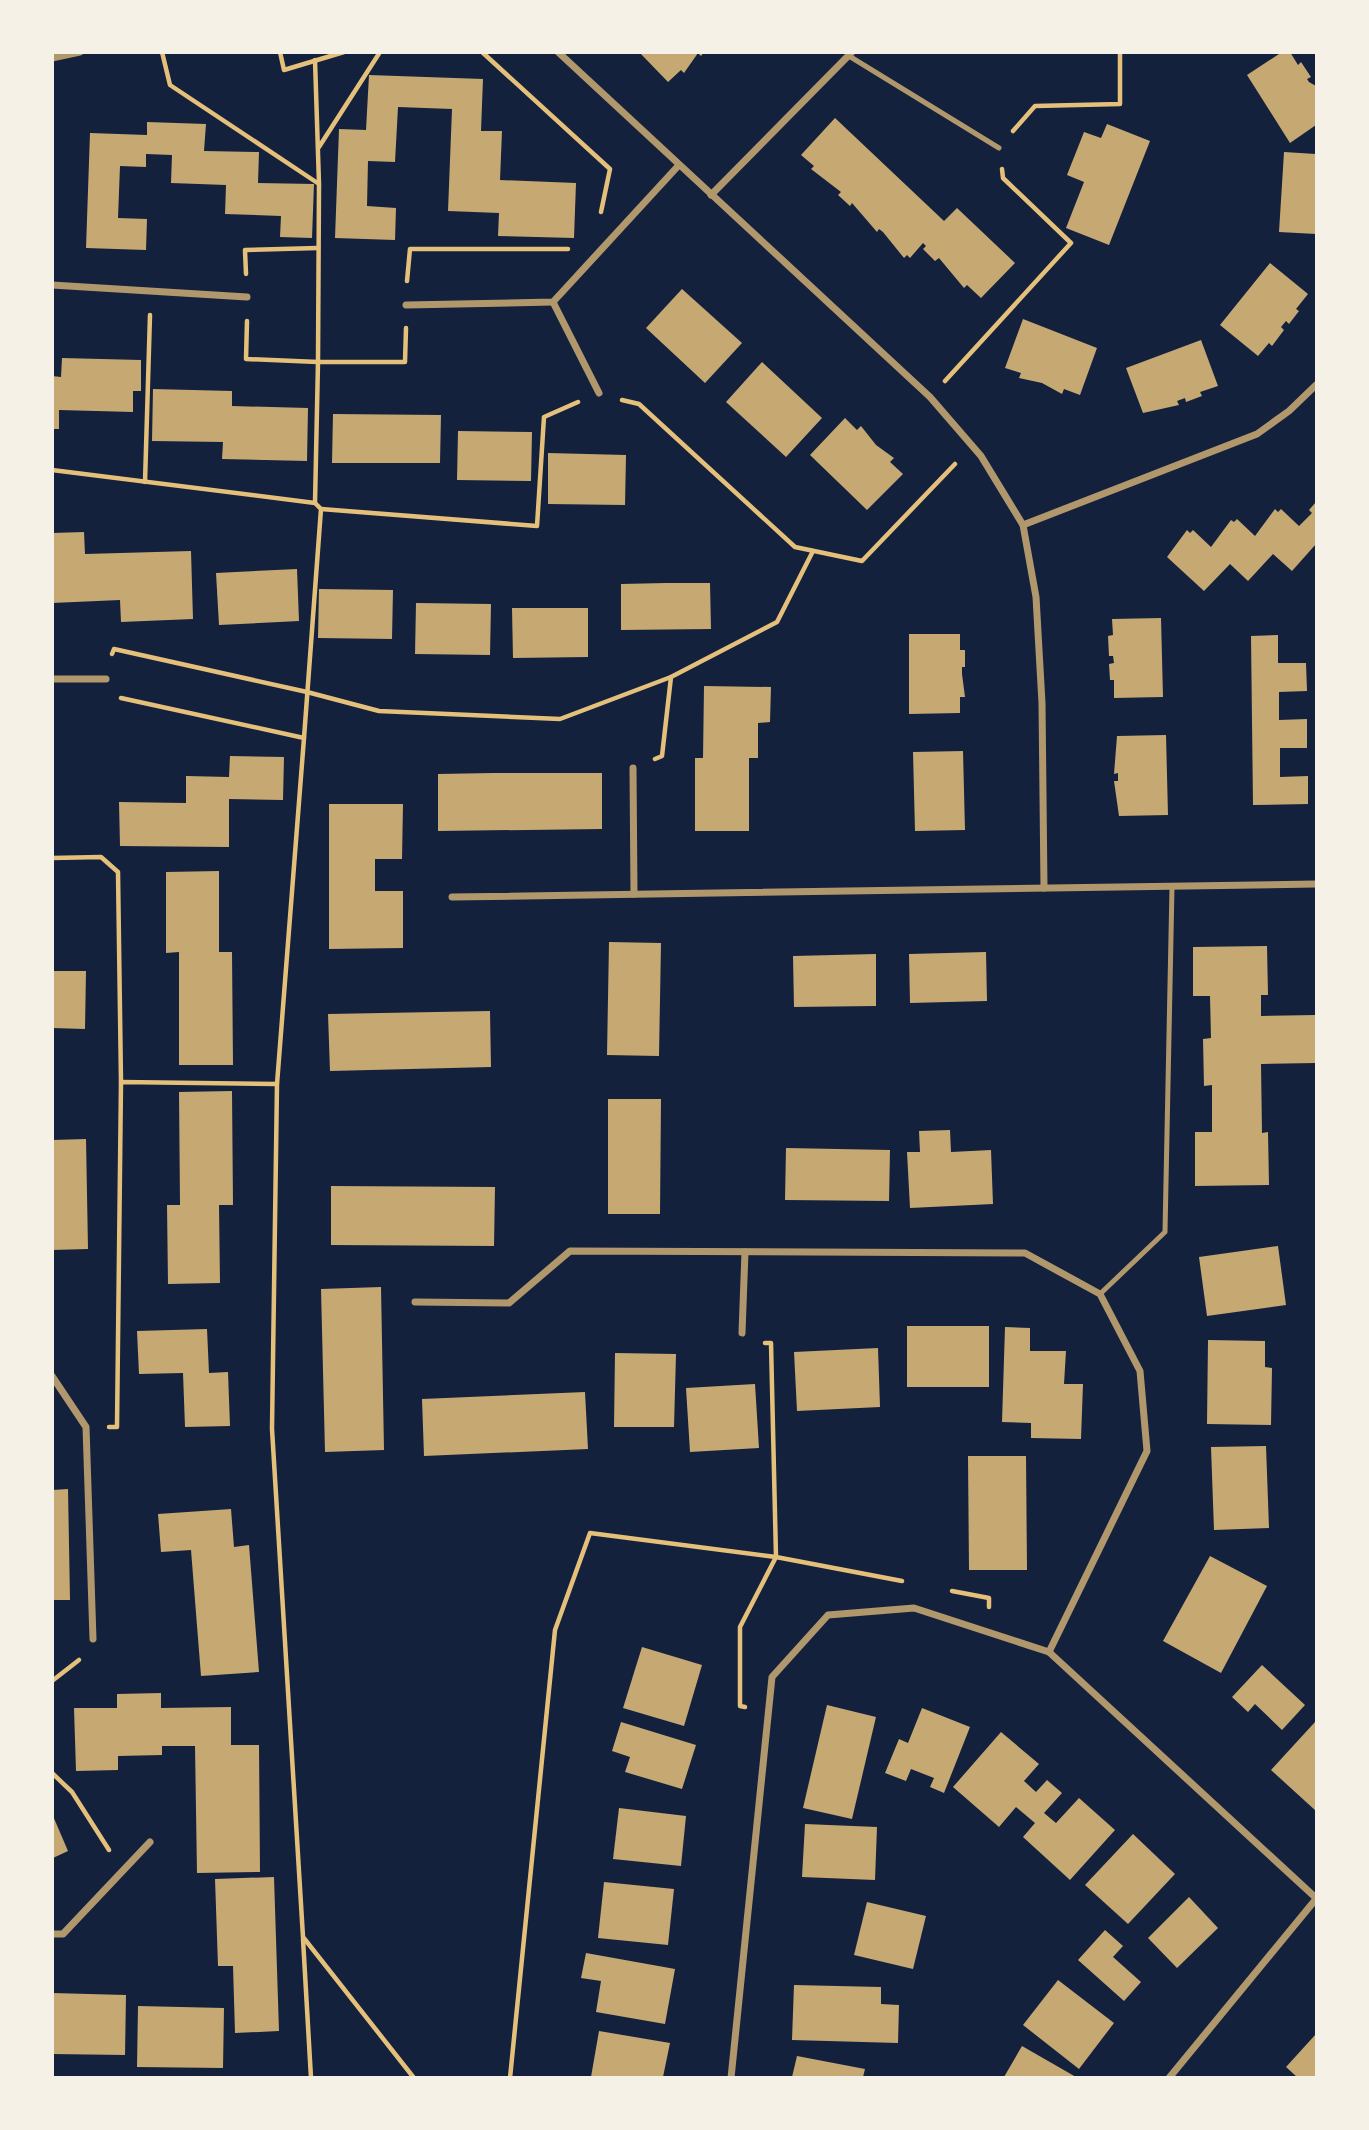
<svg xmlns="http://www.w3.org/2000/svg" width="1369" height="2130" viewBox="0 0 1369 2130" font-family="'Work Sans',sans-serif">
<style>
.building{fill:#c6a872}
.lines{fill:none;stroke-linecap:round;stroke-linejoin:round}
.path{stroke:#e5c07b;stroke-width:4.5}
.service{stroke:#b1986c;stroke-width:5}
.minor{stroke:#b1986c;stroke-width:7}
</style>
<rect width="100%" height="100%" fill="#14213d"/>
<g class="building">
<path d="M639,52H704L701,56L698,53L684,73L681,70L668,82Z"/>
<path d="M1282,52H1290L1298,65L1301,62L1311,77L1307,79L1309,82L1316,86V125L1290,143L1247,75Z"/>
<path d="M369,75L483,79L481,131H502L500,180L576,183L574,238L498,236L499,213L448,211L452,109L398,107L395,162L368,161L367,206L396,208L395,240L335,238L339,129L366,130Z"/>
<path d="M835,118L944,221L957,208L1015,263L981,298L967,285L964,288L939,258L935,261L923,249L926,246L923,243L910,258L907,255L904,258L883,232L879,229L877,232L852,203L850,206L838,195L841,192L811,169L814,166L801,155Z"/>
<path d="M147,122L206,124L204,151L259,152L258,183L314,184L312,238L280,237L281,216L225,214L226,185L171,183L172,155L146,154V167L120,166L118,218L147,219L146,250L86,248L90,133L147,135Z"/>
<path d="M1107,124L1150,141L1109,245L1066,228L1084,182L1067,175L1084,132L1101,138Z"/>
<path d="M1284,152L1316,154V234L1279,232Z"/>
<path d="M1270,263L1308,294L1296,309L1299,311L1289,324L1286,321L1281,327L1284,330L1272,346L1269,343L1258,356L1220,325Z"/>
<path d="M682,289L742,343L705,383L646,328Z"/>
<path d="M1023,319L1097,348L1080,395L1064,389L1062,394L1042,383L1019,378L1021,373L1005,368Z"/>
<path d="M1201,340L1218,386L1200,392L1202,396L1186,402L1185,398L1177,401L1179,405L1143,413L1126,368Z"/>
<path d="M62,358L141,360V391H133V412L59,410V429H52V376L61,377Z"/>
<path d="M762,362L822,418L786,457L726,402Z"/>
<path d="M153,389L232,391V406L308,408L307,461L222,459L223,442L152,441Z"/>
<path d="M333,414L441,415L440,463H332Z"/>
<path d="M845,418L857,430L861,426L876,445L894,458L890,462L903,474L867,510L810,455Z"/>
<path d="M458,431L532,432L531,481L457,480Z"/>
<path d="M548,453L626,455L625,505L548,504Z"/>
<path d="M1316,502V544L1292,571L1273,554L1248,581L1230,564L1204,591L1167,557L1187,530L1190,533L1193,530L1211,547L1231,520L1234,522L1237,519L1255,536L1275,509L1278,512L1281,509L1299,526L1312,513L1309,510Z"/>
<path d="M84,532L85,554L191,551L193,619L121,622L120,600L52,603V533Z"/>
<path d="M297,569L299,621L219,625L216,573Z"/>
<path d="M666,583H710L711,629L621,630V584Z"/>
<path d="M319,589L393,590L392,639L318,638Z"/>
<path d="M416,603L491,604L490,655L415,654Z"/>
<path d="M512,608H588V657L513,658Z"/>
<path d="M1161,618L1163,697L1114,698V680H1110L1109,664L1114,663L1113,656H1109L1108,636L1113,635L1112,619Z"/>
<path d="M909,634H960V650H965V667H962V674L965,697H960V713L909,714Z"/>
<path d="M1278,635V663H1306L1307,691L1279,692V720L1307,719V748H1280V777L1308,776V804L1253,805L1251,636Z"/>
<path d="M704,686L771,687L770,722L758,723V758H749V831H695V758H703Z"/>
<path d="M1166,735L1168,815L1119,816L1114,781H1118V773L1114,774L1117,736Z"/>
<path d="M963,751L965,830L915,831L913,752Z"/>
<path d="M230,756L284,757L283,800L229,799V847L120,846L119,802L186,803V776L229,777Z"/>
<path d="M493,773H602V829L438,831V774Z"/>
<path d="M329,804H403L402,859H375V891H403V948L329,949Z"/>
<path d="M219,871V952H232L233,1065H179V952L166,953V872Z"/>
<path d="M609,942L661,943L659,1056L607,1055Z"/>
<path d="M1267,946L1268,995H1261V1016L1316,1015V1063L1261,1064L1262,1133L1268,1132L1269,1185L1195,1186V1132H1212V1085L1204,1086L1203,1039L1211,1038L1210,996H1193V947Z"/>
<path d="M986,952L987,1001L910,1003L909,954Z"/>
<path d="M876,954V1006L794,1007L793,956Z"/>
<path d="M52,971H86L85,1029L52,1028Z"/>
<path d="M490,1011L491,1067L330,1071L328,1014Z"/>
<path d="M232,1091L233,1205H219L220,1283L168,1284L167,1205H180L179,1092Z"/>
<path d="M608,1099H661L660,1214H608Z"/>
<path d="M950,1130L951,1152L991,1150L993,1204L910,1208L907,1152H920L919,1131Z"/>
<path d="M86,1139L88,1249L52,1250V1140Z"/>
<path d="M786,1148L890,1150L889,1201L785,1200Z"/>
<path d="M331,1186L495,1187L494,1246L331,1245Z"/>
<path d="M1278,1246L1286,1305L1207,1316L1199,1257Z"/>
<path d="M381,1287L384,1450L325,1452L321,1289Z"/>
<rect x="907" y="1326" width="82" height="61"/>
<path d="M1005,1327L1030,1328V1351H1066L1064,1384H1083L1081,1439L1031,1438V1423L1002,1422Z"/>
<path d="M207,1329L209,1373L228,1372L230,1426L185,1427L183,1373L139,1374L137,1331Z"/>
<path d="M1208,1340L1265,1341V1367L1272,1368L1271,1425L1207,1424Z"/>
<path d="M878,1348L880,1407L797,1411L794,1352Z"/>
<path d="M615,1353L676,1354L674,1427H614Z"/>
<path d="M755,1384L759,1448L690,1452L686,1388Z"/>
<path d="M585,1392L588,1449L424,1456L422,1399Z"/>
<path d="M1266,1446L1269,1528L1214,1530L1211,1447Z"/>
<path d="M968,1456H1026L1027,1570H969Z"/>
<path d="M68,1489L70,1600H52V1490Z"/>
<path d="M231,1509L234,1547L249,1545L259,1672L201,1676L191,1550L161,1552L158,1514Z"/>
<path d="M1210,1556L1267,1586L1221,1673L1163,1641Z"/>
<path d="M642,1647L702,1665L684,1726L623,1708Z"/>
<path d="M1262,1665L1305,1705L1282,1730L1255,1704L1248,1712L1232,1697Z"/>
<path d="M161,1693V1708L231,1707V1745H259L260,1872L197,1873L195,1746H162V1755L118,1756V1770L76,1771L74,1708H117V1694Z"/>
<path d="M827,1705L876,1717L852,1819L803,1808Z"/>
<path d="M922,1708L970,1727L944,1793L930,1787L934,1778L911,1769L906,1781L885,1773L899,1739L908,1743Z"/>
<path d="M621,1722L696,1745L682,1789L625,1772L630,1757L612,1751Z"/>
<path d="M1315,1722L1316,1724V1811L1271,1770Z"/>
<path d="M1001,1732L1039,1764L1024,1781L1036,1792L1047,1780L1062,1793L1044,1813L1056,1823L1079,1798L1115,1830L1070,1880L1023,1837L1035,1823L1016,1807L999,1827L953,1787Z"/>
<path d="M619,1808L686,1816L681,1866L613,1859Z"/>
<path d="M53,1816L68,1851L53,1858Z"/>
<path d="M805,1824L877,1827L875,1880L802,1877Z"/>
<path d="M1133,1834L1175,1874L1128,1924L1085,1885Z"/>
<path d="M274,1877L279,2031L235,2033L233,1966H218L215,1879Z"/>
<path d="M604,1882L674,1889L668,1945L598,1938Z"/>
<path d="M1189,1897L1218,1928L1177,1968L1148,1938Z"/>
<path d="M867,1902L926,1916L913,1969L854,1955Z"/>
<path d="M1105,1930L1123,1946L1113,1957L1141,1982L1124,2001L1078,1960Z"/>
<path d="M586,1953L675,1969L665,2024L596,2012L601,1981L581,1978Z"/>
<path d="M1058,1980L1114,2023L1079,2069L1023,2025Z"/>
<path d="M794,1985L881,1987V2004L899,2005L898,2043L792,2040Z"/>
<path d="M52,1993L126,1995L125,2055L52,2054Z"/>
<path d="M138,2006L224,2008L223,2068L137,2067Z"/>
<path d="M599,2031L670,2043L663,2077H591Z"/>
<path d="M1316,2034V2077H1297L1286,2067Z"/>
<path d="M1022,2046L1076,2077H1004Z"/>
<path d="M797,2056L865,2069L863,2077H792Z"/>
</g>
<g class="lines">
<g class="path">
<path d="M162,52L170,85L319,184L318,362L246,359L247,321"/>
<path d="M280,52L284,70L344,52"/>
<path d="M482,52L610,169L601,212"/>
<path d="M315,60L319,184"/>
<path d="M1013,131L1035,106L1120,104V52"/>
<path d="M319,147L380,52"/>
<path d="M246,274L245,250L318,248"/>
<path d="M407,281L410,249H568"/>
<path d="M945,381L1071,243L1003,178L1002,169"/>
<path d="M622,400L639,404L795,547L862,561L955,464"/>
<path d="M52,470L315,503"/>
<path d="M145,482L150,315"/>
<path d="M321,509L537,526L544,417L578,402"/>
<path d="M112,654L114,649L307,692L379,711L560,719L671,677"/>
<path d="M121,698L304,738L277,1084L272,1429L303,1937L414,2078"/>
<path d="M304,738L321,509L315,503L318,362H405L406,328"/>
<path d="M655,759L662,756L671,677L777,622L813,551"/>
<path d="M52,858L101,857L118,872L121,1082"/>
<path d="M765,1343H771L776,1557L902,1581"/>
<path d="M109,1427H117L121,1082L277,1084"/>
<path d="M952,1591L989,1598V1607"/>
<path d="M52,1681L79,1660"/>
<path d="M52,1773L72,1792L109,1850"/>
<path d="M303,1939L311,2078"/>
<path d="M510,2078L555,1630L590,1533L776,1557L740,1627V1706L745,1707"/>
</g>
<g class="service">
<path d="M849,56L999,148"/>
<path d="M1100,1294L1165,1232L1172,887"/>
</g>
<g class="minor">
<path d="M558,52L930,397L981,456L1023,525L1036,597L1042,703L1044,888"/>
<path d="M52,58L80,52"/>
<path d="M711,195L852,52"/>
<path d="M52,285L247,297"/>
<path d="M553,302L599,393"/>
<path d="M406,305L553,302L679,165"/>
<path d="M1023,525L1257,434L1289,411L1316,385"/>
<path d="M52,679H106"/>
<path d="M633,768L634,894"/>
<path d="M452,897L1316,884"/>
<path d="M415,1302L509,1303L570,1251L1025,1253L1100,1294L1140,1371L1147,1451L1049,1652"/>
<path d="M742,1333L745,1252"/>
<path d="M52,1376L86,1427L93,1639"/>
<path d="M52,1934H63L150,1842"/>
<path d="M731,2078L772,1677L828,1615L914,1608L1049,1652L1316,1898"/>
<path d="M1169,2078L1316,1899"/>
</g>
</g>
<rect width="1369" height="2130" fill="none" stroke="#f6f1e7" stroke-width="108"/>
</svg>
